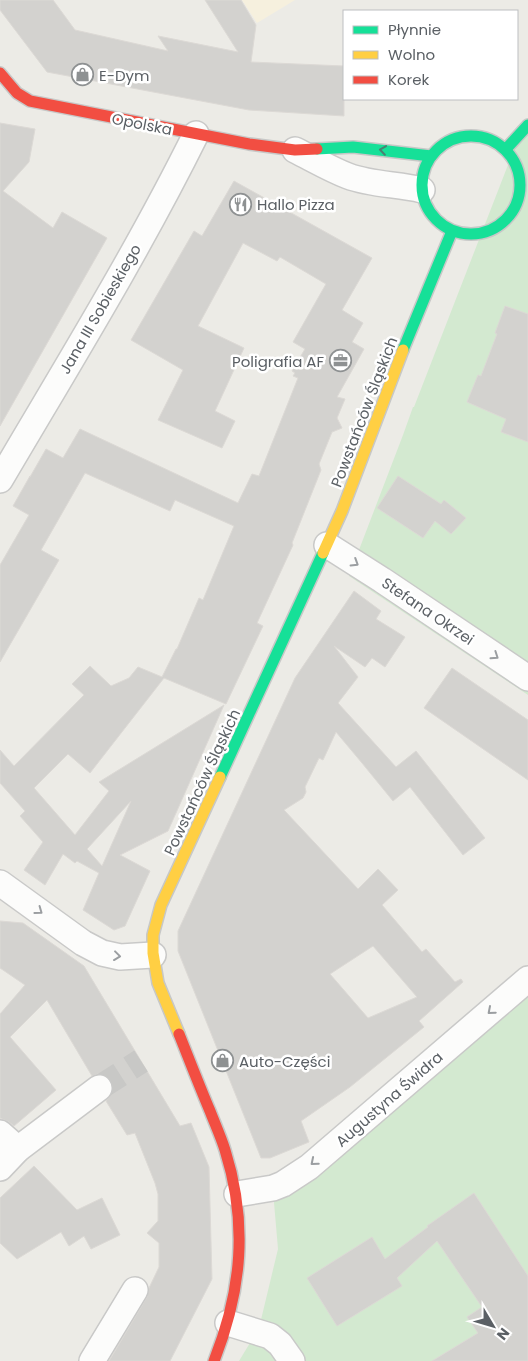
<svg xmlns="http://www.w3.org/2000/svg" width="528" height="1361" viewBox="0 0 528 1361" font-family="Poppins,sans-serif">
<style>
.commercial{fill:#f6f0de}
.green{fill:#d3e9d0}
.building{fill:#d3d2cf;stroke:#dcd9d5;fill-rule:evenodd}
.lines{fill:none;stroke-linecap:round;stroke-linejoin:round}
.street-tunnel{stroke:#c8c8c6;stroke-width:25;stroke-dasharray:25 12;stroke-linecap:butt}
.street-casing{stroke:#c9c9c8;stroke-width:28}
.fast-casing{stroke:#c7c8c7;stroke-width:14}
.slow-casing{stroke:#c7c8c7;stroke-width:14}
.jam-casing{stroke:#c7c8c7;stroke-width:14}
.street{stroke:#fcfcfb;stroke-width:25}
.fast{stroke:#16e098;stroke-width:11}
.slow{stroke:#ffcf43;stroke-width:11}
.jam{stroke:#f24e42;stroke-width:11}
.oneway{stroke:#4a8072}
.oneway2{stroke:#9b9ea1}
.labels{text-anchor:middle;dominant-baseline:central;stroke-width:5;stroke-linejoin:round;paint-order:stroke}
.poi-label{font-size:15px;fill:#5b6065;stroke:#fff;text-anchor:start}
.street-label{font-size:15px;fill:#5b6065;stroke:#fff}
</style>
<rect width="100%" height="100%" fill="#ecebe6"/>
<path class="commercial" d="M242,0H295L257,23Z"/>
<g class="green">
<path d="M528,128V695L349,576L403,435L413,407H414L520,134Z"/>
<path d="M528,991V1361H239L259,1328L278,1249L273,1191Z"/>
</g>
<g class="building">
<path d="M0,0H53L75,30L168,51L158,36L238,52L205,0H241L256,25L251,62L344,66V116L249,110L47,72L0,10Z"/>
<path d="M0,123L35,129L29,162L3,191L53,228L62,212L107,238L0,426Z"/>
<path d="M234,181L372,258L342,310L363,323L352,342L364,349L337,397L345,399L337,418L342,428L332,432L319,464L321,470L292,543L293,545L257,623L263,626L226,704L164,678L90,773L68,754L34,788L75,835L109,791L99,782L224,705L168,831L120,855L150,871L125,926L114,930L83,910L99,873L77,861L75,863L63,854L45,885L24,870L43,842L20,816L25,811L0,783V750L14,766L84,695L72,684L90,666L111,686L129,678L138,667L162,677L176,649H177L199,598L203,600L234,526L175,500L170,511L85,473L41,550L59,560L0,662V565L29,515L13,506L30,476V477L46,449L63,458L80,429L238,503L252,474L259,476L298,378L293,376L295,373L292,371L305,349L293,342L326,284L280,257L277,261L243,243L198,326L244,348L215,411L235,421L222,448L158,420L183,370L131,340L194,231L202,236ZM131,801L103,864L102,866L87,849Z"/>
<path d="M505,306L528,314V442L501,432L506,419L467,402L478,375L481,376L497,334L495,333Z"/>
<path d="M398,476L441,504L444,500L466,518L451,534L435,521L423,538L377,508Z"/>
<path d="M354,591L381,611L376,619L405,637L385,667L372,658L365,667L334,646L358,677L338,703L396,767L416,751L485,838L463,855L410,787L393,801L362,763L336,732L323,760L319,758L305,787L306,792L303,798L284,810L358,889L378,869L398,890L382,905L422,952L426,949L455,982L461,979L463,982L419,1021L424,1027L350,1087L301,1121L309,1142L270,1158H261L178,951V931L295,678ZM373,946L417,997L368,1018L330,974Z"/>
<path d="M452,668L528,720V780L424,708Z"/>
<path d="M0,921L23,923L84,966L180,1126L191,1123L209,1167L212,1279L170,1361H109L147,1297L149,1288L159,1267V1243L147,1233L158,1221V1194L155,1183L135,1133L127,1135L106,1101L112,1093L113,1086L111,1080L104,1075L98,1074L92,1076L47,1000L10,1037L56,1090L14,1126L9,1122L0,1118V1014L25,985L0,968Z"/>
<path d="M34,1166L77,1210L102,1198L120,1235L91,1249L84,1236L69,1246L61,1232L17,1259L0,1243V1198Z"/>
<path d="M474,1193L528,1276V1361H432L478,1333L467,1317L482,1307L437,1241L397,1278L402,1286L337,1326L307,1278L372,1237L385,1259L428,1227L427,1226Z"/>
</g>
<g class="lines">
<path class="street-tunnel" d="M99,1088L141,1061"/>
<defs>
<g id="street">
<path d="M295,150C313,159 330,169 348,176C372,185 398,184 422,190"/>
<path d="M0,480C67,366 137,253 196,134"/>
<path d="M327,545L382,580L528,678"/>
<path d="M0,883L83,943L102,953L120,957L153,955"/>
<path d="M0,1133L18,1149"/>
<path d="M0,1168L18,1149L99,1088"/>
<path d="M237,1194L273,1188L283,1184L309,1167L528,979"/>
<path d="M228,1323L270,1336L280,1344L292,1361"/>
<path d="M92,1361L135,1290"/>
</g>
<g id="fast">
<circle cx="471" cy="185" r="49"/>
<path d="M317,149L353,147L431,156"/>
<path d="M506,149L528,125"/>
<path d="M403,350L452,231"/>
<path d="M220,777L323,553"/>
</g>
<g id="slow">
<path d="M323,553L342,511L403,350"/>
<path d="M179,1034L158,983L153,953V935L161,905L220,777"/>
</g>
<g id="jam">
<path d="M0,73L17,93L30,101L249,144L295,150L317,149"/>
<path d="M179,1034C189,1059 199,1085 210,1111C215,1124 221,1137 225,1150C248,1223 242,1290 214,1361"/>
</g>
</defs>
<use href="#street" class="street-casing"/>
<use href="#fast" class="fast-casing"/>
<use href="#slow" class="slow-casing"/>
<use href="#jam" class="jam-casing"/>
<use href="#street" class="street"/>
<use href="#fast" class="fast"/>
<use href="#slow" class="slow"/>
<use href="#jam" class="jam"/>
</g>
<defs><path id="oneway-chevron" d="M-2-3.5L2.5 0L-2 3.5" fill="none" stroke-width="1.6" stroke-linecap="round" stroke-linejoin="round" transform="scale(1.25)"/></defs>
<use class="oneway" href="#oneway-chevron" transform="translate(383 150) rotate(-172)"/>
<g class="oneway2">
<use href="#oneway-chevron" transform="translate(355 563) rotate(32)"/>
<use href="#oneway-chevron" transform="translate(495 656) rotate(34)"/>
<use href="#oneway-chevron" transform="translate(39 911) rotate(36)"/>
<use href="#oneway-chevron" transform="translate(117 956) rotate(7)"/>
<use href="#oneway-chevron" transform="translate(491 1011) rotate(139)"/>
<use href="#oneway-chevron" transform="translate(314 1162) rotate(140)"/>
</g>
<defs>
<symbol id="shop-ring" viewBox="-11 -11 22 22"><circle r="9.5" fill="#fff" stroke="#8e9192" stroke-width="1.5"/><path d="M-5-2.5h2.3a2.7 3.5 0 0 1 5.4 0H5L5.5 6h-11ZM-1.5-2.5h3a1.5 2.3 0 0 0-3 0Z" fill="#8e9192"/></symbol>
<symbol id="restaurant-ring" viewBox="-11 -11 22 22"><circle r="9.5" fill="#fff" stroke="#8e9192" stroke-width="1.5"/><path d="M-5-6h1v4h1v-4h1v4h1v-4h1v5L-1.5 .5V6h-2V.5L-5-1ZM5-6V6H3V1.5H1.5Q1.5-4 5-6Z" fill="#8e9192"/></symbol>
<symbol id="office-ring" viewBox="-11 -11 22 22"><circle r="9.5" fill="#fff" stroke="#8e9192" stroke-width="1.5"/><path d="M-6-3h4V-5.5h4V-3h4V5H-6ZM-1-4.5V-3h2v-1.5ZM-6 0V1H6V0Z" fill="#8e9192"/></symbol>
</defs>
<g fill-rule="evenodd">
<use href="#shop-ring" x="70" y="62" width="25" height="25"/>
<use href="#restaurant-ring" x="228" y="192" width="25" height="25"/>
<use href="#office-ring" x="328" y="348" width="25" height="25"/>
<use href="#shop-ring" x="210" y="1048" width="25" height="25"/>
</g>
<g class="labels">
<g class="poi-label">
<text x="99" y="75">E-Dym</text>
<text x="257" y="204">Hallo Pizza</text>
<text x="324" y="361" text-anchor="end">Poligrafia AF</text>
<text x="239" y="1061">Auto-Części</text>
</g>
<g class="street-label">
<text transform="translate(142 124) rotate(11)">Opolska</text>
<text transform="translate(100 309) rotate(-60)">Jana III Sobieskiego</text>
<text transform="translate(364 412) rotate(-69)">Powstańców Śląskich</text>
<text transform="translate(428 611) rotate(34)">Stefana Okrzei</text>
<text transform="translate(202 782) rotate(-65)">Powstańców Śląskich</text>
<text transform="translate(389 1099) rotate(-41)">Augustyna Świdra</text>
</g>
</g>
<rect x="343" y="10" width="175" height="90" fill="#ffffff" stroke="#bdbfc1"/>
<rect x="353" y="26" width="25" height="8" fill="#16e098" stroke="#bdbfc1"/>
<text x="388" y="35" font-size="15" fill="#5b6065">Płynnie</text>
<rect x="353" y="51" width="25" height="8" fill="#ffcf43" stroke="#bdbfc1"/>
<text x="388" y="60" font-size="15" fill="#5b6065">Wolno</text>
<rect x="353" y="76" width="25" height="8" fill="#f24e42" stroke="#bdbfc1"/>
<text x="388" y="85" font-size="15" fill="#5b6065">Korek</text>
<g transform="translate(493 1326) rotate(128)" stroke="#ffffff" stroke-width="4" paint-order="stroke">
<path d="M0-4L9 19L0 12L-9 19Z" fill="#5b6065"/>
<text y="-8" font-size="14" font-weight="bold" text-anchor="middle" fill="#5b6065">N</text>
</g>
</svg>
